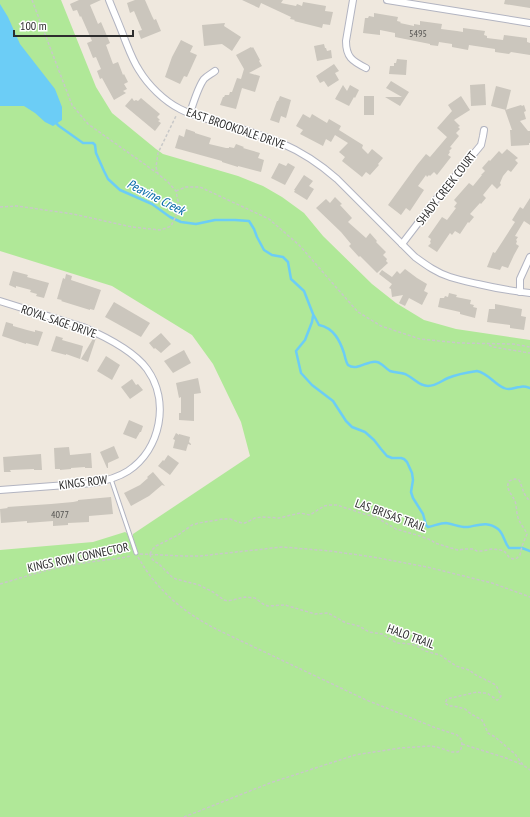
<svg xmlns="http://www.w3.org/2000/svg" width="530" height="817" viewBox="0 0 530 817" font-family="'PT Sans Narrow',sans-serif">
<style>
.green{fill:#b0e898}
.water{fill:#6ccdf6}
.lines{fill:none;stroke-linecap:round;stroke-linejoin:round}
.stream{stroke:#6ccdf6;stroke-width:2.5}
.building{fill:#cbc6bd}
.lane-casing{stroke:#b2b4c1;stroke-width:5}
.street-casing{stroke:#b2b4c1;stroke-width:8}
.path{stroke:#c8c8c8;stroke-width:1.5;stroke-dasharray:3 2;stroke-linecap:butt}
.lane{stroke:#fff;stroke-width:3}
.street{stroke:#fff;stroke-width:6}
.labels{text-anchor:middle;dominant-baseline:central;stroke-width:3;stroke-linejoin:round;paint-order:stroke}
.number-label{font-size:10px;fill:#545351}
.street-label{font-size:12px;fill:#2d2d2d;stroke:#fff}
.water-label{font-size:13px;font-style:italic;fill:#056aa8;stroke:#fff}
</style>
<rect width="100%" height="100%" fill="#efe8de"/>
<path class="green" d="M0,0H61L96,87L112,113L156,149L163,154L238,176L263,186L282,197L304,213L323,236L372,284L396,303L424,320L456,329L530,340V817H0V550L93,542L125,532L133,537V534L250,456L241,422L213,364L192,335L112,286L0,251Z"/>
<path class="water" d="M0,4L8,17L20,44L55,89L62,107V120L53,126L45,122L35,113L24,106H0Z"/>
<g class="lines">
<g class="stream">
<path d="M55,122L59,126L83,143H93L95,145L96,153L104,171L108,179L120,190L152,204L170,217L181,222L196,224L215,220H235L249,221L254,229L257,237L264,250L272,255L283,257L288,262L291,279L304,291L313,314L319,325C334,328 340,341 344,353C345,357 346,362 348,365C357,372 369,359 377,362C382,363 385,368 390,371C395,373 402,372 407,375C415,379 419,386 428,386C436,386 441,381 448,378C455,375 470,372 477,371C488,373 494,384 504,388C510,391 515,387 520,387C523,386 527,387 530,388"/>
<path d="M313,316L312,322L305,340L296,351L301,373L312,385L333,401L346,421L352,427L365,432L374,440L381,449L387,456L392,458H401L404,459L407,462L412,473L413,480L411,492L413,498L423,514L426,525L428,527C434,526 440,523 446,523C454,524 461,528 468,527C479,525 488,521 498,529C504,534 504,542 509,548H522L530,551"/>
</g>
</g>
<g class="building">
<path d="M79,0H101L90,5L98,24L101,22L110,43L106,45L113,64L118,62L123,75L124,74L128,82L124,84L127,89L123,91L126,93L114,100L102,78L100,79L97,71L101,69L96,57L93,58L87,43L92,41L81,16L80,17L77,10L73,11L70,4Z"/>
<path d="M135,0H145L152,16L154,20L156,19L161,31L141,39L138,31L142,30L134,11L130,13L127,3Z"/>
<path d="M242,0H283L281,3L296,6L297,4L302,6L303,2L326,6L325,11L333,12L330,25L323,24L322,28L294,21L295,20L290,19L291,17L261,3L259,8Z"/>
<path d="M505,0H530V8L504,4Z"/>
<path d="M374,13L398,17L397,21L401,22L400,23L414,26V24L420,25V21L442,24L441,29L457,31L463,32V28L485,31L484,35L487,36V38L503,40L504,35L527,38V42L530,43V55L511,52L509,54L495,52V49L469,45L468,50L452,47V44L439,42L438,46L430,45V44L395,37V33L380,30V35L363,33L365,18H368L369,16L374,17Z"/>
<path d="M225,23L224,26L241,37L232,51L222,44L204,46L202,25Z"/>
<path d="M181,40L193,46L190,52L197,55L187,77L184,76L180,84L165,77L172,57Z"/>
<path d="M324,44L325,48H326L327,51L331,50L332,58L317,61L314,46Z"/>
<path d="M251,47L252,48L253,47L260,60L259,61L262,66L249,73L260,76L255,92L242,88L236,109L220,105L223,97H224L225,95H229L230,92H232L237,78L241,79L244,69L236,55Z"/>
<path d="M397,59L407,60L406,75L389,74L390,66H394V63H396Z"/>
<path d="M334,64L339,71L335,73L339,80L328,87L324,81L320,83L316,76Z"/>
<path d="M391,81L409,92L400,106L385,97H402L386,88Z"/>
<path d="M485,84L486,105L471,106L470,85Z"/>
<path d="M343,85L347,91L350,85L359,90L355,98L354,97L349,106L335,99Z"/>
<path d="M496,86L511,90L506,110L491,106Z"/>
<path d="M280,96L291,100L286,118L281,116L279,123L270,120L277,101H278Z"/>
<rect x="364" y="96" width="10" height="19"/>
<path d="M461,96L470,110L454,120L460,126L458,127L460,129L456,133L459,136L450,147L452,148L449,151L450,152L448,155L451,157L437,175L434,172L430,176L429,175L427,177L426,175L418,186L424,190L410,211L406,208L401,215L388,205L417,165L426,154L430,157L447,137L437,128L452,111L448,105Z"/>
<path d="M132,98L134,101L136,100L138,101L141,98L160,114L157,117L160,120L158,121L161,123L155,131L125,106Z"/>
<path d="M521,105L522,106L524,105L526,111L524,112L526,119L520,121L528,131H530V143H529V145L511,146L510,130H512L505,110Z"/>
<path d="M303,114L310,118L312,114L327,123L329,119L341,126L339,130L363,145L362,148L368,154L372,149L383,158L378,164L379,165L370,175L366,172L362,177L342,161L345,157L339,152L348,143L335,135L331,142L326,139L323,146L300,134L303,130L296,126Z"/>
<path d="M186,129L195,132V133L211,138L209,144L226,148H229V147L234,148L236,144L244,147L243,148L260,153L258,158L264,160L261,172L238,166V167L222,162V161L175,148L179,135L184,137Z"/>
<path d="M507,149L518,158L515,160L518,163L511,172L508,170L503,176L500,183L501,185L497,189L492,184L483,195L486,198L481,204L480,203L470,214L474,217L469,223L468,222L460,234L455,231L452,235L450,233L437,252L428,246L431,243L430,242L431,239L428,237L442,217L447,220L456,208L454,207L457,203L454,200L469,183L473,186L482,175H481L485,171L482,168L489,160L490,161L499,151L502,154Z"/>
<path d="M279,163L286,166L288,163L295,167L285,185L271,178Z"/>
<path d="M304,175L313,181L309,186L314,189L307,200L294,192L295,190H294Z"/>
<path d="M335,197L342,204L340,205L352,218L348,222L366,238L370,233L377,241L376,242L386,252L383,255L387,259L386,261L388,263L377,273L360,256L359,257L349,246L351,244L341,232L316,208L326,199L330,203Z"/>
<path d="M530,198V225L524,221L515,236L518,237L516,240L517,241L516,244L519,246L514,255L508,268L502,266L500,270L487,267L493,252L495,253L515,222L512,220L520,207L523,209Z"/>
<path d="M405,269L417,278L427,284L424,291L428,293L422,305L409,298L405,306L399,303L403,295L392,297L391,289L389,288L392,284L379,274L382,270L392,277L397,271L400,274Z"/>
<path d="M13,271L28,275L27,277L49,283L44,298L36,296L37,294L30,292L31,290L16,286V288L9,285Z"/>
<path d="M66,274L72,276L71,280L101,290L94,310L90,309V310L61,301L62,300L57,299L63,278L65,279Z"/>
<path d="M449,293L457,295L456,297L471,300L470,304L474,305L473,307L477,308L475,318L460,314V312L438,307L440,298H444L445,296L448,297Z"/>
<path d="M114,302L150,323L141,337L105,317Z"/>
<path d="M495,304L522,309L521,316L526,317L524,330L510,328V325L487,322L489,309H495Z"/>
<path d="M6,322L13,324V326L27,330L35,332V330L43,332L38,346L26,343V344L2,336Z"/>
<path d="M161,333L171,344L161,353L155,348L154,349L149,343Z"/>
<path d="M56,336L63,338L62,340L83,346L80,359L66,354V355L51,351Z"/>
<path d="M94,337L96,338L88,362L81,359Z"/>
<path d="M184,350L191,363L173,373L164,361Z"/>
<path d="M106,356L120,365L112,380L97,371Z"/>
<path d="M198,378L201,393L194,394V421L179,420V413H181V397L179,398L176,383Z"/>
<path d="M132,379L136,385L138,384L143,390L130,399L121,387Z"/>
<path d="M129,420L143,426L141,432H140L136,439L123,434Z"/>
<path d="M176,433L179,435V434L190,437L189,442L191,444V445L188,444L186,451L173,448L175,440L173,439Z"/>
<path d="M114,446L119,458L108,463V468H107L100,452Z"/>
<path d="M69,447L70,455L91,453L92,468H85V467L71,468V469L60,470V469H55L54,448Z"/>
<path d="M41,454L42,470H34V469L10,470L11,472H4L3,456V457Z"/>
<path d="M168,455L179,463L170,475L158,466L163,460L164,461Z"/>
<path d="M153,472L165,486L162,485L149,496L131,506L124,493L140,485L148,478L147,477Z"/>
<path d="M111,497L113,514L89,516V522L68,523V525L53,526V521L27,523V521L1,523L0,509L8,508L7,507L51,504L73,502L78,501V500Z"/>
</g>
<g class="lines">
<defs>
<path id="lane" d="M111,479L136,553"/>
<g id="street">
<path d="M109,0C114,13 120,26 125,40C129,50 133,61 139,70C148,85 164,101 180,109C191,115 203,118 215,121C237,128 260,134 281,143C302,152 320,164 337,179L415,257C426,265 437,273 450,277C459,280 469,282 478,284C495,288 512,291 530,293"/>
<path d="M353,0L346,41C346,57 352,61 366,68"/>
<path d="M387,0L530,23"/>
<path d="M190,113C193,104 198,87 204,79C207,76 211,74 215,71"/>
<path d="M402,244L438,197L481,145L483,136L484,130"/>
<path d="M520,292V279L530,257"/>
<path d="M0,301L83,327C104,336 133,350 147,369C170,401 161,449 128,471C117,478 105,481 93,483L0,490"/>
</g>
</defs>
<use href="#lane" class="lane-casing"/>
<use href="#street" class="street-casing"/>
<g class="path">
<path d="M32,0L72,105L88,124L157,173"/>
<path d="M176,191L186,187H200L269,219L299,245L358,312L381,326L420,339L460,343L513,344L530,347"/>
<path d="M0,207L17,206L73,214L132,227L161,230L171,226L176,216L179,206L176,191L168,182L158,174L156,167L158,153L176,116"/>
<path d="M489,345L493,347L530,353"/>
<path d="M140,554L183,556H200L282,547L330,551L373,557L427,567L492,583L530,597"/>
<path d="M150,554L151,558L154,561L159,564L172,577L176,579L199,585L213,592L224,600L228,601L245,597L255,598L263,604L268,606L285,605L315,614L328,613L346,623L359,626L369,632L382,634L397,643L412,644L417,646L425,651L440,655L456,666L469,670L476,675L494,684L497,687L501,696L499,699L497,700L487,693H483L477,692L451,698L447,699L445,703L449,706H454L465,709L471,714L482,720L485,726L488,733L495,737L515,754L523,765L530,770"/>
<path d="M150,554L152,550L156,546L178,535L192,525L199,523L223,519H230L242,523H245L255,518L262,517L279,518L300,513L310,515L324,506L331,505H337L367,515L374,516L396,529L420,536L431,540L435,543L451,548L458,550L465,549H473L477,551H482L492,549L501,550L505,552L509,557L513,559L517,558L520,555L522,546L527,534C525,529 521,525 519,520C516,514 517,507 515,501C512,494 505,489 509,481L515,479L519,480C523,488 523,495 530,501"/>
<path d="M138,557C144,567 150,577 158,585C174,604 196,619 218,630L364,699L436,728L457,735L461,739L462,744L461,749L458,752H452L437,747L430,746L400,748L355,755L270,783L184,817"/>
<path d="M0,584C24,577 48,569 72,565C92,561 112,560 131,556"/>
<path d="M462,744L506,758L523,765"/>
</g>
<use href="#lane" class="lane"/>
<use href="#street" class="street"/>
</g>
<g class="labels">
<g class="number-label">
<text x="418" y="33">5495</text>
<text x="60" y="514">4077</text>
</g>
<g class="street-label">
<text transform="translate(236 128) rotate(19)">EAST BROOKDALE DRIVE</text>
<text transform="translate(446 188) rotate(-52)">SHADY CREEK COURT</text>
<text transform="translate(59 321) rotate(19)">ROYAL SAGE DRIVE</text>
<text transform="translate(83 482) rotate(-7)">KINGS ROW</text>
<text transform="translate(391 515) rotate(20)">LAS BRISAS TRAIL</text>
<text transform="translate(78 557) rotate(-12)">KINGS ROW CONNECTOR</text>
<text transform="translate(411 636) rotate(20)">HALO TRAIL</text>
</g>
<g class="water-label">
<text transform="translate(156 197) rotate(27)">Peavine Creek</text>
</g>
</g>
<path d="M14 30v6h119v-6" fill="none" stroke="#2d2d2d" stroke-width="2"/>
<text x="20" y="30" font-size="12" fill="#2d2d2d" stroke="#ffffff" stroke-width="3" paint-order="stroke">100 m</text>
</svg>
